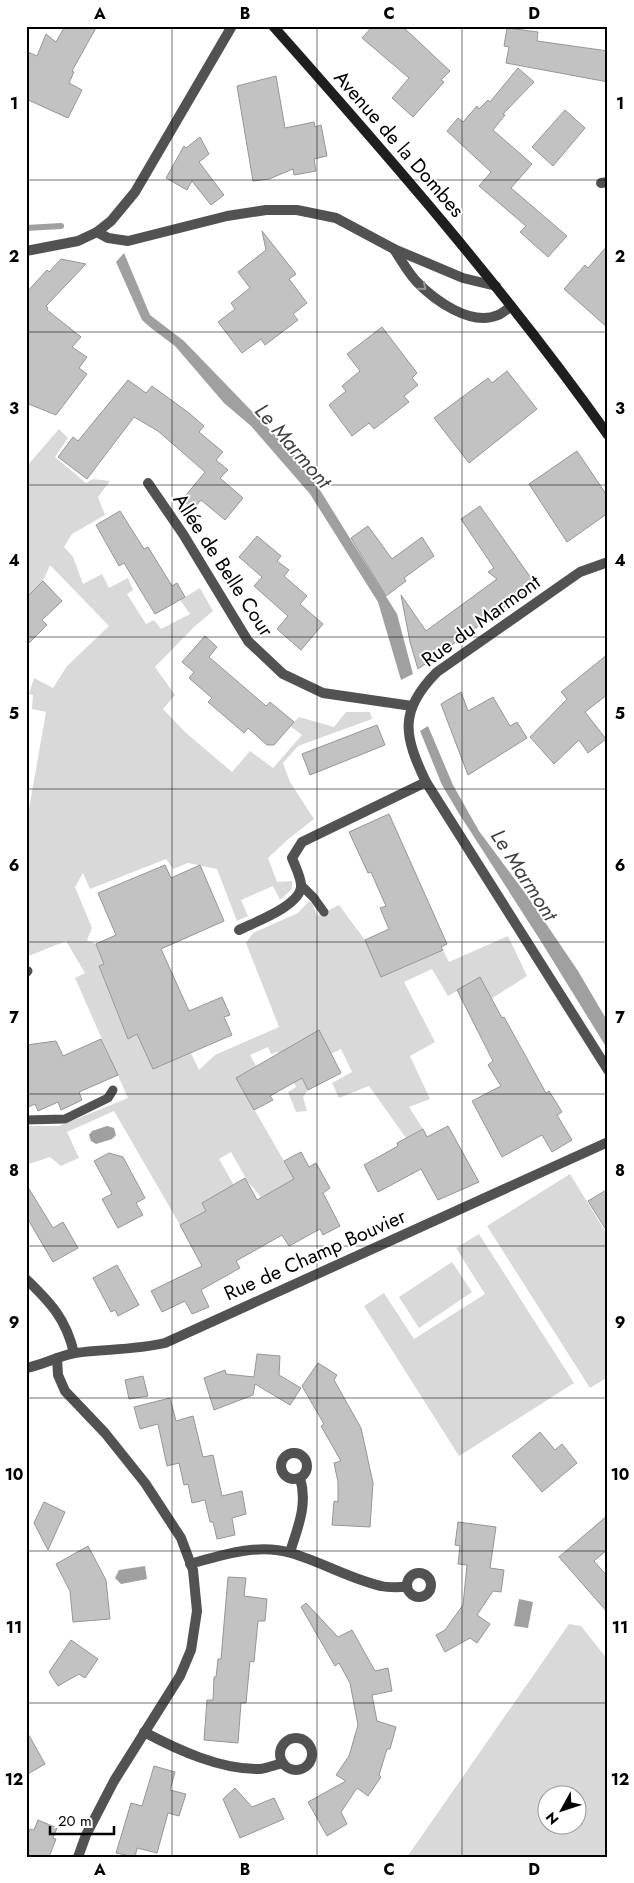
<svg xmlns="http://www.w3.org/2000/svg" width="634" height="1883" viewBox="0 0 634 1883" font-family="Jost,sans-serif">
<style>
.green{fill:#d9d9d9;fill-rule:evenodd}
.water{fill:#a0a0a0}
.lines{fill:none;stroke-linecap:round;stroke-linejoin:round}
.stream{stroke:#a0a0a0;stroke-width:6}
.building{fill:#c2c2c2;stroke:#969696}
.service{stroke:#525252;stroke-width:9}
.minor{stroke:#525252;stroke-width:10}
.tertiary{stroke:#525252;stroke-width:10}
.secondary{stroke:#1f1f1f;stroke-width:10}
.oneway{stroke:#979797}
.grid{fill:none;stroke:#000;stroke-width:1;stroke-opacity:0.55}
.labels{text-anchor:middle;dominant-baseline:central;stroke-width:4;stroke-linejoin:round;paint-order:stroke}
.street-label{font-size:20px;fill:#000;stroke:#fff}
.water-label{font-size:21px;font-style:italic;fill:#414141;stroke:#fff}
.neatline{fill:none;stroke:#000;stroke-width:2}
.grid-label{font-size:16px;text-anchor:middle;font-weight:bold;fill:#000}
</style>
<rect width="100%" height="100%" fill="#fff"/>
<g class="green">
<path d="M59,429L68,438L55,457L86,483L93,479L110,481L98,497L105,515L72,534L64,547L73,557L83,584L102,574L109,588L128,578L133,590L127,594L146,624L154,620L161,629L190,614L180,600L200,588L213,611L194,627L155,667L175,695L163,709L185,732L232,772L250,751L273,768L302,735L290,726L299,717L334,727L346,712H370L372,719L298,746L283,763L290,782L314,819L286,841L268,858L277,882L292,881V889L280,900L273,886L241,900L248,916L237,921L217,869L188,863L173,869L166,859L90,889L83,873L75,887L92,928L87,940L96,944L104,964L99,967L128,1039L137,1034L153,1069L191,1053L199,1070L215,1055L279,1027L246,943L253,933L298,913L309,901L312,903L317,916L339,905L365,940L382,977L443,950L449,962L508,936L527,976L491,999L480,978L448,996L432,969L404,982L435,1042L410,1056L430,1099L409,1107L423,1129L406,1138L369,1086L339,1098L332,1083L352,1072L341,1049L331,1054L319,1031L295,1043L306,1064L297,1069L308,1090L303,1097L307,1111L296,1112L288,1092L296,1087L278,1052L271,1054L268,1047L250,1055L256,1066L236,1078L295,1180L261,1197L248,1182L231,1152L219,1159L236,1189L202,1203L211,1219L189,1220L180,1225L114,1111L67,1132L79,1158L61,1166L50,1157L26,1165V1126H59L128,1098L75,978L85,973L66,941L26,957V826L46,712L32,709L33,695L29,694L34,678L53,688L67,666L109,626L50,565L43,581L26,598V467Z"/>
<path d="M570,1174L608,1236V1377L590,1388L487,1226Z"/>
<path d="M479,1234L574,1383L459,1456L364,1306L384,1293L414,1339L485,1294L456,1248Z"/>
<path d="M452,1262L472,1292L419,1328L399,1297Z"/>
<path d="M569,1624L581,1626L608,1660V1857H407ZM546,1796H576V1826H546Z"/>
</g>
<g class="water">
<path d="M124,253L150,315L184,341L298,459L310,474L397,614L413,674L401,680L378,602L310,494L251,426L224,403L175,346L151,328L142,320L116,262Z"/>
<path d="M428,726L453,785L479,831L528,897L578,971L608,1022V1050L542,943L458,812L442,785L420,731Z"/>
<path d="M107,1126L114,1128L116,1135L112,1139L96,1144L91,1141L89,1135L92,1131Z"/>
<path d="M145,1566L147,1579L121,1584L115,1578L119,1570Z"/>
<path d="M519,1599L533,1602L528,1628L514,1626Z"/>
</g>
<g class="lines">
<path class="stream" d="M26,228L61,226"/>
</g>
<g class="building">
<path d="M65,26H97L72,71L74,72L69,83L82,90L68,118L26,99V51L37,56L46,34L56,42Z"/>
<path d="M373,26H402L450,71L441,80L444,82L413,117L392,98L409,78L362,38Z"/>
<path d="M507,28L538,32L537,41L608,51V82L506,63L509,47L504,46Z"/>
<path d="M518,68L534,82L503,114L505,115L493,130L532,164L511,188L567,236L548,257L520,232L526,226L479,186L491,172L447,131L458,118L463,122L477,106L479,109L488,100L490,102Z"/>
<path d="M276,76L285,128L314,122L315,127L321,125L327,156L314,159L316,171L294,175L293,169L269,179L253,181L237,86Z"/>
<path d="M565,110L585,128L553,166L532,147Z"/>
<path d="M200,137L209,154L199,162L224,195L211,205L192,181L187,190L166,178L184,146L186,148Z"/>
<path d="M262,231L296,274L289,279L307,303L293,314L298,320L265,345L261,339L242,353L218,322L235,309L231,303L250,288L238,272L266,250Z"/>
<path d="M608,245V328L564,289L585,265L588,268Z"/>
<path d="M61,259L86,264L46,306L48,308L47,310L81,337L72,347L87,357L79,368L87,374L56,415L26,403V293L47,270L49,272Z"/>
<path d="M382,327L417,373L412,378L418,385L404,396L409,402L374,429L369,423L352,436L329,405L346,391L342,386L360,371L347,354Z"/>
<path d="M507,371L537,409L469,463L434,418L488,378L492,383Z"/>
<path d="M128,380L146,393L152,386L189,413L204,426L199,432L223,452L216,460L228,470L220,478L243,498L225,520L201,500L193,509L182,500L205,472L158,431L134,417L87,479L58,457L73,437L78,441Z"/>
<path d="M577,451L608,497V513L567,542L529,484Z"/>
<path d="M480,506L536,585L418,669L410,642L401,595L426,631L497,579L488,572L494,568L461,519Z"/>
<path d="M120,511L144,549L148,547L172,586L177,583L185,597L155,614L124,563L119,566L96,525Z"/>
<path d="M368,526L392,559L422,537L434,556L404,578L406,581L386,596L351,538Z"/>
<path d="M257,536L281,556L277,561L289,570L284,576L307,596L300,604L323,624L301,650L277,629L288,616L254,586L262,577L239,557Z"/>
<path d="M43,581L62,601L42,620L47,625L26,646V598Z"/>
<path d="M205,636L217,647L209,657L266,706L270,702L294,722L274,745H267L248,728L244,733L208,702L212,698L189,678L194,672L182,662Z"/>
<path d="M608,654V694L585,712L606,739L588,753L579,740L554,764L530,737L567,699L561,692Z"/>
<path d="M461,692L468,711L493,697L510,726L517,722L527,738L468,775L441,704Z"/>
<path d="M377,725L385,745L310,775L302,754Z"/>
<path d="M389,814L447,944L441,947L443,950L381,977L365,940L389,929L380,908L386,906L371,872L368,873L349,832Z"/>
<path d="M165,865L171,878L200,865L224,921L161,949L189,1011L222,997L230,1015L224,1017L232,1035L153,1069L137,1034L128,1039L99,966L104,964L96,944L116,935L98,893Z"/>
<path d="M480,977L502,1018L504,1017L546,1093L549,1091L562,1112L557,1115L572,1140L552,1152L542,1135L502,1157L472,1101L501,1086L488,1065L493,1061L457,990Z"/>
<path d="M319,1030L341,1073L308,1090L302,1078L270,1096L273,1100L254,1110L236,1078Z"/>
<path d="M101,1039L118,1075L79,1092L82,1100L61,1110L58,1102L38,1111L35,1104L26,1108V1045L56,1041L63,1056Z"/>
<path d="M448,1126L479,1182L438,1200L421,1169L378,1192L364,1165L398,1146L397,1143L423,1129L427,1137Z"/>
<path d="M301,1152L309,1167L316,1163L330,1188L323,1193L340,1226L323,1235L320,1229L289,1246L282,1235L236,1261L240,1268L201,1290L209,1307L192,1314L185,1301L162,1312L151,1291L202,1266L180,1225L206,1211L202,1203L245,1178L257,1200L294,1179L284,1161Z"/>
<path d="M109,1153L123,1157L145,1198L136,1203L143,1215L118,1228L102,1199L112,1194L94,1161Z"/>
<path d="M26,1184L53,1228L63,1222L78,1248L53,1262L26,1216Z"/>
<path d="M608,1189V1233L588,1201Z"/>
<path d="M117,1265L139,1305L118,1316L115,1310L111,1312L93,1278Z"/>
<path d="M257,1354L280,1356L279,1375L301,1388L290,1405L255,1384L253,1395L214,1410L204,1378L225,1370L226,1374L254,1377Z"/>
<path d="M318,1363L337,1375L334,1380L361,1428L373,1483L370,1527L332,1525L334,1501L338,1502V1482L334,1463L341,1461L321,1426L324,1424L302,1386Z"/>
<path d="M143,1376L148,1396L129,1399L125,1380Z"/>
<path d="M170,1398L176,1421L193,1416L203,1457L213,1455L222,1496L242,1491L246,1514L232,1518L235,1535L217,1539L213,1522H210L205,1500L192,1503L188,1484L184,1485L179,1463L167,1466L158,1424L140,1429L134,1407Z"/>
<path d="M540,1432L555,1450L562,1444L577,1463L542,1492L512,1456Z"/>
<path d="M44,1502L65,1512L48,1550L34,1523Z"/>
<path d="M608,1515V1549L594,1561L608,1577V1613L559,1557Z"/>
<path d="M458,1522L496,1527L490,1568L504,1570L501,1592L493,1591L477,1615L490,1624L477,1643L470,1638L445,1652L436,1635L445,1630L463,1605L467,1565L458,1564L460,1546L455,1545Z"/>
<path d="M88,1546L106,1580L110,1619L73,1622L70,1591L56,1564Z"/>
<path d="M228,1577L246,1578L244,1596L267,1599L265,1621H258L254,1662L250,1661L246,1703H241L238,1743L204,1740L207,1700H213L214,1677H216L218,1659H221Z"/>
<path d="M306,1603L338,1637L352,1630L375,1671L388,1668L392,1691L372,1695L377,1721L396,1727L390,1749H387L379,1775L381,1777L368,1796L357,1788L341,1812L347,1824L327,1836L308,1802L346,1781L336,1775L349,1756L358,1725L350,1683L339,1663L335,1666L301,1607Z"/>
<path d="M71,1640L98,1659L85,1678L79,1674L58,1686L49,1672Z"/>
<path d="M26,1730L45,1764L26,1775Z"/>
<path d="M154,1766L175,1772L170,1790L186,1794L179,1816L168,1813L157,1853L137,1848L135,1857L116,1853L131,1803L142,1806Z"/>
<path d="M235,1788L252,1807L274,1798L284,1819L240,1838L223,1799Z"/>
<path d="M38,1820L57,1828L53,1838L56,1839L49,1857H26V1839L30,1829L34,1830Z"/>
</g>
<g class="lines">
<g class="service">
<path d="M302,886L314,898L324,912"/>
<path d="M26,973L28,971"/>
<path d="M26,1120L65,1119L108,1098L113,1090"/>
</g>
<g class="minor">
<path d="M601,183L608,182"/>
<path d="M97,232L111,221L135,192L232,26"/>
<path d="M148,483L183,534L248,641L283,674L323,693L412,706"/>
<path d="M608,562L580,572L437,672C398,711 404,736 426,782L608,1070"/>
<path d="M239,930C255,922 299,906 301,887C302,879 295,866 292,858L302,842L426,782"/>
<path d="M26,1279C51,1303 66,1319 74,1353"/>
<path d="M57,1358L58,1375L65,1391L105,1433L145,1483L181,1538L193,1570L197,1611L191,1650L180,1676L114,1781L86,1835L78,1857"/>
<path d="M26,1368C43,1365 58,1356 75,1353C105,1349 135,1350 165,1343L608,1142"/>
<circle cx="294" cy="1466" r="13"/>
<path d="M290,1552C298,1527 308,1504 300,1478"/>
<path d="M190,1564C222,1555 258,1543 291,1553C322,1562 350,1579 381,1586C389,1588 399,1587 407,1587"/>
<circle cx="419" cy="1585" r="12"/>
<path d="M144,1732C178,1750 221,1770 260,1769C267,1768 275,1765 283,1763"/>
<circle cx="296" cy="1754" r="16"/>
</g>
<g class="tertiary">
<path d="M394,249C401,260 407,271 416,281C434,300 471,327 498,315C503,313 507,309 511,306"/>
<path d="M26,251L78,241L97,232L108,238L128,241L227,216L266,210H297L336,218L394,249L463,278L496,286"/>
</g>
<path class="secondary" d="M273,26C390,158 506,291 608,435"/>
</g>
<defs><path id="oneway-chevron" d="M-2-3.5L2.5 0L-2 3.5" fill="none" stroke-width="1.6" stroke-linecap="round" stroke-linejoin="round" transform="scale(1.25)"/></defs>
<use class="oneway" href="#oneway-chevron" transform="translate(423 287) rotate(40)"/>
<path class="grid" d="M172,26V1857M317,26V1857M462,26V1857M26,180H608M26,332H608M26,485H608M26,637H608M26,789H608M26,942H608M26,1094H608M26,1246H608M26,1398H608M26,1551H608M26,1703H608"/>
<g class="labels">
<g class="street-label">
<text transform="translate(399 144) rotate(49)">Avenue de la Dombes</text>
<text transform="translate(223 565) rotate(57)">Allée de Belle Cour</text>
<text transform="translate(481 621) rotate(-36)">Rue du Marmont</text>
<text transform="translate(315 1255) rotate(-24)">Rue de Champ Bouvier</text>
</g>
<g class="water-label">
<text transform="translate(293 446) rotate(49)">Le Marmont</text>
<text transform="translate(524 875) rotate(57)">Le Marmont</text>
</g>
</g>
<rect width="634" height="1883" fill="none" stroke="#ffffff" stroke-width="55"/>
<g transform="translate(562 1810) rotate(230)"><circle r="24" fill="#ffffff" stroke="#999999"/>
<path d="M0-4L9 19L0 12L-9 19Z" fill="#000000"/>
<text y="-8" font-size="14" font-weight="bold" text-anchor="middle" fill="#000000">N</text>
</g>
<path d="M50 1826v8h64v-8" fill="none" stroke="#000000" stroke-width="2.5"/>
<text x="58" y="1826" font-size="15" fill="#000000" stroke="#ffffff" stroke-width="4" paint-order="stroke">20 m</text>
<rect x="28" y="28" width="578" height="1828" class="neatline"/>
<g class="grid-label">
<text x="100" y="19">A</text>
<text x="245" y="19">B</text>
<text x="389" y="19">C</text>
<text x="534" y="19">D</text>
<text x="14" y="109">1</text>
<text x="620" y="109">1</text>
<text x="14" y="262">2</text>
<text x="620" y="262">2</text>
<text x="14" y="414">3</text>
<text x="620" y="414">3</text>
<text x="14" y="566">4</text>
<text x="620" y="566">4</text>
<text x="14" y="719">5</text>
<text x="620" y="719">5</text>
<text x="14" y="871">6</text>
<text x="620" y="871">6</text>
<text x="14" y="1023">7</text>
<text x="620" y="1023">7</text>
<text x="14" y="1176">8</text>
<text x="620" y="1176">8</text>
<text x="14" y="1328">9</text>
<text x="620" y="1328">9</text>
<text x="14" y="1480">10</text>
<text x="620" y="1480">10</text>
<text x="14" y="1633">11</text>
<text x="620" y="1633">11</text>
<text x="14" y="1785">12</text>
<text x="620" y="1785">12</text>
<text x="100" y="1875">A</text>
<text x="245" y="1875">B</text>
<text x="389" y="1875">C</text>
<text x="534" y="1875">D</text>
</g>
</svg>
